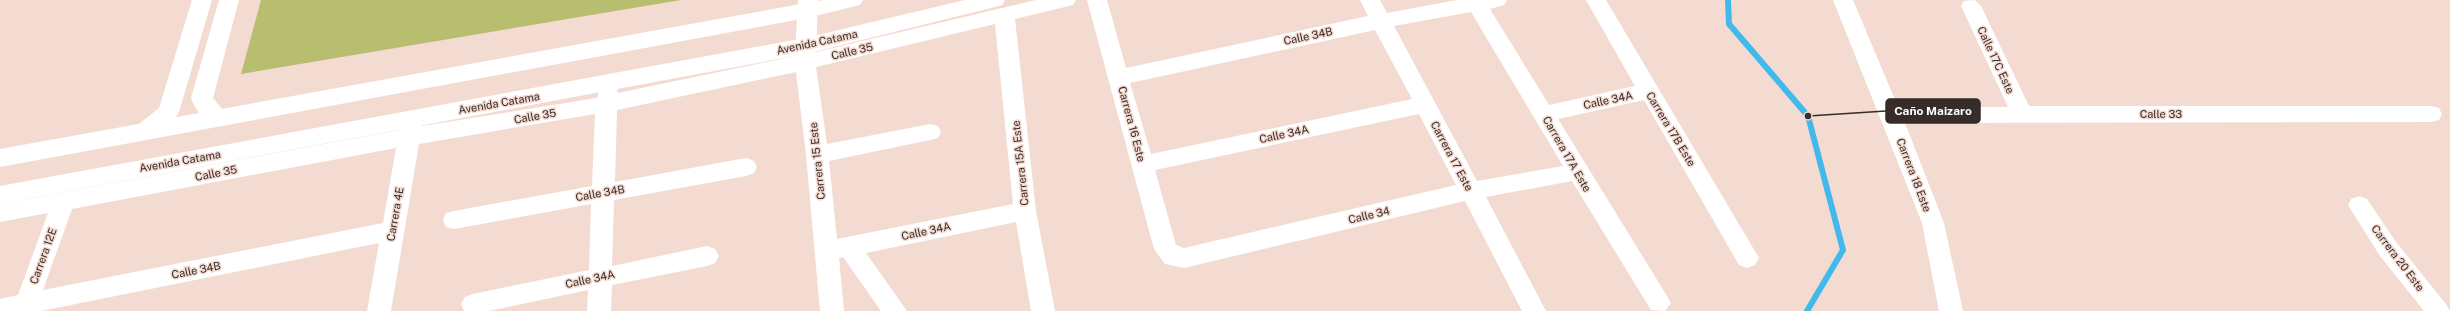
<svg xmlns="http://www.w3.org/2000/svg" width="2450" height="311" viewBox="0 0 2450 311" font-family="'Public Sans',sans-serif">
<style>
.green{fill:#b7be70}
.lines{fill:none;stroke-linecap:round;stroke-linejoin:round}
.stream{stroke:#42b9ec;stroke-width:6}
.minor{fill:#fff;fill-rule:evenodd}
.major{fill:#fff;fill-rule:evenodd}
.labels{text-anchor:middle;dominant-baseline:central;stroke-width:3;stroke-linejoin:round;paint-order:stroke}
.street-label{font-size:11px;fill:#362c29;stroke:#f4dbd1}
.leader{fill:none;stroke:#362c29;stroke-width:1.5}
.callout-dot{fill:#362c29;stroke:#f4dbd1;stroke-width:1.5}
.callout{fill:#362c29;stroke:#362c29;stroke-width:1.5}
.callout-label{font-size:12px;text-anchor:middle;font-weight:bold;fill:#fff}
</style>
<rect width="100%" height="100%" fill="#f4dbd1"/>
<path class="green" d="M261,0H681L241,74Z"/>
<g class="lines">
<path class="stream" d="M1728,0L1729,24L1808,116L1843,250L1807,311"/>
<g class="minor">
<path d="M192,0H212L179,112C172,125 154,141 139,136L136,130L139,124L159,108Z"/>
<path d="M219,0H239L213,98L229,117L226,123C209,128 196,113 191,98Z"/>
<path d="M798,0H818L816,52L1036,0H1076L1073,5L1015,19L1036,211L1055,311H1031L1016,222L866,253L907,311H881L843,257L839,258L844,311H820L806,155L796,72L617,110L615,182L746,158L754,161L757,167L754,173L746,176L614,200L612,266L707,246L715,249L719,256L715,263L707,266L612,285L611,311H587L588,290L489,311H464L461,304L465,297L473,294L589,270L591,204L454,229L446,227L443,220L446,213L454,211L592,186L595,114L419,144L391,311H367L379,243L41,311H0V299L18,295L48,213L0,222V204L399,130L403,119L411,117L419,119L422,126L597,98L601,84L608,82L615,84L618,93L795,56ZM995,24L1013,204L837,239L829,161L930,140L938,138L941,132L938,126L930,124L827,144L816,67ZM396,148L383,223L43,290L72,209Z"/>
<path d="M1087,0H1107L1126,68L1368,16L1360,0H1380L1387,13L1457,0H1507L1504,5L1490,9L1549,105L1635,86L1586,0H1606L1759,258L1755,265L1747,268L1739,265L1644,100L1558,119L1667,296L1671,303L1665,311L1651,310L1572,181L1486,197L1546,311H1522L1465,201L1184,268L1165,264L1154,249ZM1471,12L1563,166L1477,181L1394,26ZM1375,30L1412,99L1151,154L1130,83ZM1419,114L1456,185L1184,248L1176,245L1155,170Z"/>
<path d="M1833,0H1853L1898,107H2008L1961,6L1964,1L1975,0L1981,6L2029,106H2431L2439,108L2442,114L2439,120L2431,122L1905,123L1944,223L1963,311H1939L1922,223Z"/>
<path d="M2359,196L2367,199L2396,242L2446,304L2450,311H2424L2380,256L2348,205L2351,199Z"/>
</g>
<g class="major">
<path d="M823,0H863L860,5L807,18L0,167V149Z"/>
<path d="M965,0H1005L1002,5L995,7L805,54L0,204V186L805,38Z"/>
</g>
</g>
<g class="labels">
<g class="street-label">
<text transform="translate(1308 36) rotate(-12)">Calle 34B</text>
<text transform="translate(817 42) rotate(-12)">Avenida Catama</text>
<text transform="translate(852 51) rotate(-13)">Calle 35</text>
<text transform="translate(1996 60) rotate(65)">Calle 17C Este</text>
<text transform="translate(1608 100) rotate(-12)">Calle 34A</text>
<text transform="translate(499 103) rotate(-10)">Avenida Catama</text>
<text x="2161" y="114">Calle 33</text>
<text transform="translate(535 116) rotate(-10)">Calle 35</text>
<text transform="translate(1132 124) rotate(75)">Carrera 16 Este</text>
<text transform="translate(1671 129) rotate(59)">Carrera 17B Este</text>
<text transform="translate(1284 134) rotate(-12)">Calle 34A</text>
<text transform="translate(1567 154) rotate(60)">Carrera 17A Este</text>
<text transform="translate(1452 156) rotate(62)">Carrera 17 Este</text>
<text transform="translate(180 161) rotate(-10)">Avenida Catama</text>
<text transform="translate(817 161) rotate(-96)">Carrera 15 Este</text>
<text transform="translate(1020 163) rotate(-96)">Carrera 15A Este</text>
<text transform="translate(216 173) rotate(-11)">Calle 35</text>
<text transform="translate(1914 175) rotate(69)">Carrera 18 Este</text>
<text transform="translate(600 193) rotate(-10)">Calle 34B</text>
<text transform="translate(395 214) rotate(-80)">Carrera 4E</text>
<text transform="translate(1369 215) rotate(-13)">Calle 34</text>
<text transform="translate(926 231) rotate(-12)">Calle 34A</text>
<text transform="translate(43 256) rotate(-70)">Carrera 12E</text>
<text transform="translate(2398 258) rotate(53)">Carrera 20 Este</text>
<text transform="translate(196 270) rotate(-11)">Calle 34B</text>
<text transform="translate(590 279) rotate(-12)">Calle 34A</text>
</g>
</g>
<path class="leader" d="M1808 116L1886 111"/>
<circle class="callout-dot" cx="1808" cy="116" r="4"/>
<rect class="callout" x="1886" y="99" width="94" height="24" rx="4"/>
<g class="callout-label">
<text x="1933" y="115">Caño Maizaro</text>
</g>
</svg>
